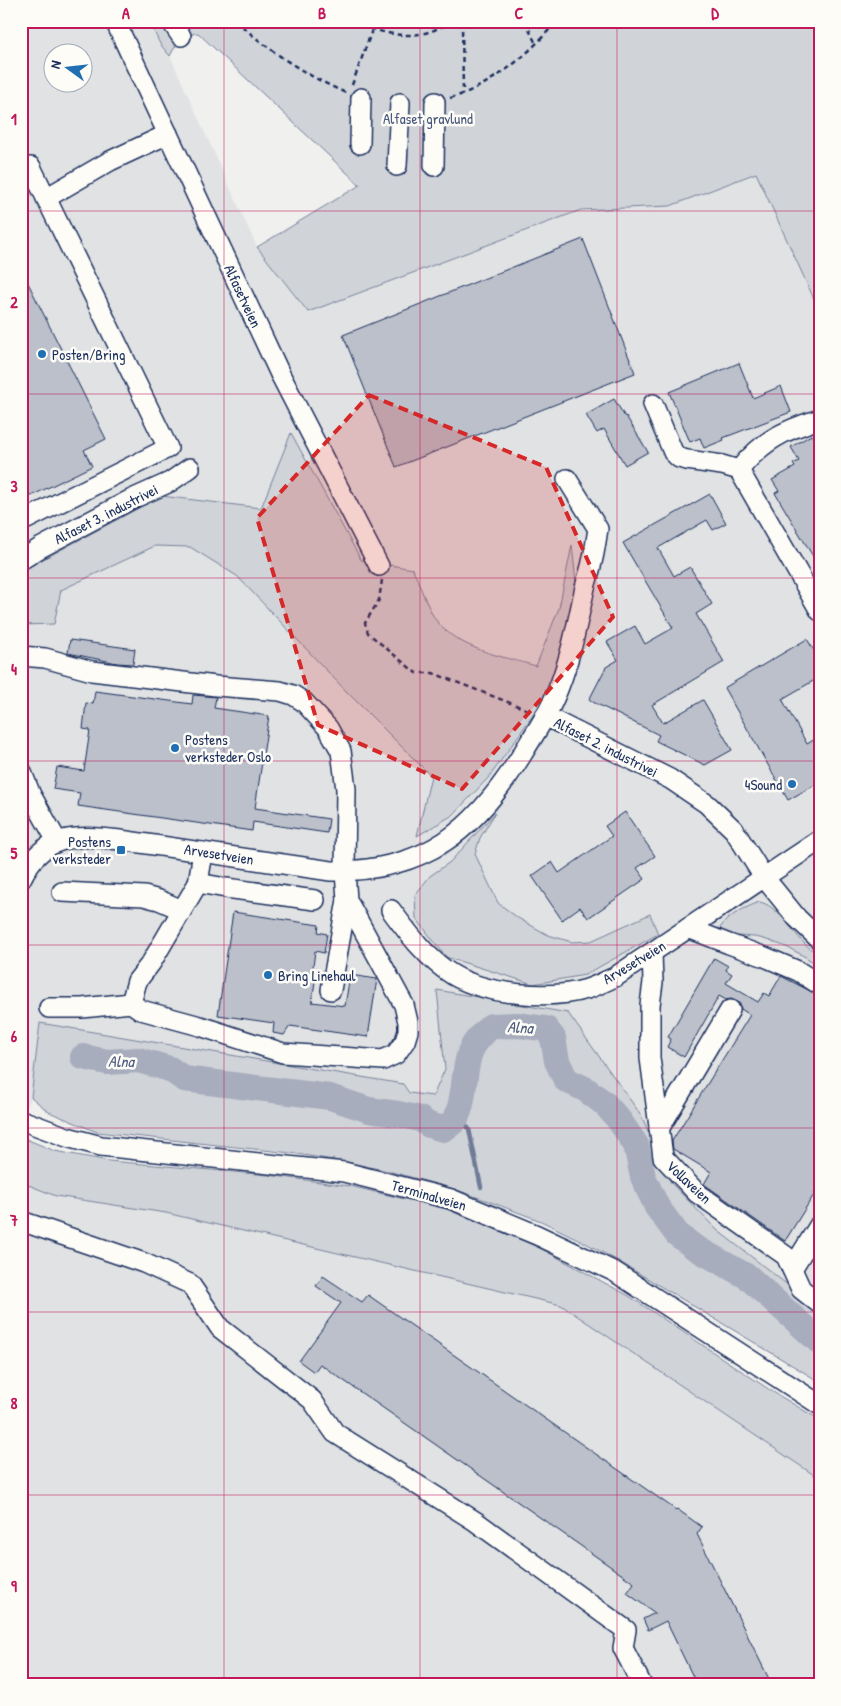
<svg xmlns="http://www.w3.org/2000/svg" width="841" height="1706" viewBox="0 0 841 1706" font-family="'Patrick Hand',sans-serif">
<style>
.built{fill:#e0e2e3;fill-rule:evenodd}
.green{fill:#d0d3d8;stroke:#76819b}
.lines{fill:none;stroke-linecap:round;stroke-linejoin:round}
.stream{stroke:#6f7b97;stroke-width:4.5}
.river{stroke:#a7adbd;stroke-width:26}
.building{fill:#bbc0ca;stroke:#1b2f5e}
.minor-casing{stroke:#1b2f5e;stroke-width:22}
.path{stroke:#1b2f5e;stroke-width:2.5;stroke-dasharray:5 4;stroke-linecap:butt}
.minor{stroke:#fdfcf7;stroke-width:19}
.marked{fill:#d62828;fill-opacity:0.2;stroke:#d62828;stroke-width:4;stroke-dasharray:10 6;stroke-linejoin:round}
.grid{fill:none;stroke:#c2185b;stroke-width:1;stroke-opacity:0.55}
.poi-dot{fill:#1f6fb2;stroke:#fdfcf7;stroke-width:2}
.labels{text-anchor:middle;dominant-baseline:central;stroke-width:5;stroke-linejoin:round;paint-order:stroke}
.park-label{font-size:15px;fill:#48587c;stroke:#fdfcf7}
.street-label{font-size:15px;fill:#1b2f5e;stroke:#fdfcf7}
.poi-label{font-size:15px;fill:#1b2f5e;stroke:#fdfcf7;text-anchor:start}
.water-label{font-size:16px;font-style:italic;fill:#4c5b7f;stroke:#fdfcf7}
.neatline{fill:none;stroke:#c2185b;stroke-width:2}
.grid-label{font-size:16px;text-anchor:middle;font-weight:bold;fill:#c2185b}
</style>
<rect width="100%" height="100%" fill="#f0f0ee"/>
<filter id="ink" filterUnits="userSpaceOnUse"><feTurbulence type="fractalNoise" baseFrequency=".02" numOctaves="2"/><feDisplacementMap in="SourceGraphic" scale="10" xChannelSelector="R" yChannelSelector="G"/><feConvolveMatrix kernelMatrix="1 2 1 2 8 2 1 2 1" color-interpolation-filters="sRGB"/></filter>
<g filter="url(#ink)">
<g class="built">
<path d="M21,21H149L160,44L170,56L257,247L308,312L581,210L670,206L756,172L820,312V1310L717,1230L670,1183L641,1115L437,990L445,1069L433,1096L409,1093L403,1084L40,1023L31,1097L21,1124ZM52,52H82V82H52Z"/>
<path d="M21,1182L56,1196L166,1213L561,1305L820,1479V1685H21Z"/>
</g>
<g class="green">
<path d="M149,21H820V312L756,173L670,206L581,210L308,312L257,247L360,185L198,33L181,36L170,56L160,44Z"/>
<path d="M291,433L361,560L413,569C419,583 424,598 431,612C449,648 501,656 536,666L559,608L572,545L576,582L565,637L545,698L490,776L453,815L417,836L431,776L346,691L237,576L190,547L155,546L61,590L54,624L21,625V580L23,570L161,496L261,508Z"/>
<path d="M495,813L480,838L475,854L498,903L518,918L548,935L572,942L591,941L650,914L658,934L585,975L533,984L446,957L416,918L415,895L430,876L450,862Z"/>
<path d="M759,902C776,904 792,931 804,943C809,948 815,952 820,956V967C802,953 782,944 760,938C749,935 727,939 720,928C728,915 745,908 759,902Z"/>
<path d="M437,990L568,1013L641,1115L671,1183L717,1230L820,1310V1382L620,1262L580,1240L541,1221L488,1201L451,1188L388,1171L346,1162L291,1153L97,1132L49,1112L31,1097L40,1023L403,1084L409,1093L433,1096L445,1069Z"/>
<path d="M21,1137L55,1151L109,1161L268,1175L350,1186L446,1209L538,1247L629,1296L773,1392L820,1420V1479L561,1305L166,1213L56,1196L21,1182Z"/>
</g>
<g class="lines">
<path class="stream" d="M457,1113L469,1129L481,1187"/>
<path class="river" d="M83,1057L107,1062L138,1060L170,1069L184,1079L330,1097L369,1110L398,1114L420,1119L429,1125L443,1129C446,1127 450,1125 453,1122C466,1108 462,1070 471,1050C475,1041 483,1033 491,1026L519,1025L546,1029L553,1038L557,1061L566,1080L585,1089L604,1103L619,1120L636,1145L643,1177L657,1207L677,1234L694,1247L748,1277L820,1342"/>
</g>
<g class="building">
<path d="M583,239L635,373L396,467L343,335Z"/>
<path d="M21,269L106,439L84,450L92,466L21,501Z"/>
<path d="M739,363L753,398L781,386L791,412L723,438L724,440L704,448L700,438L690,442L669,392Z"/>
<path d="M614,399L625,417L626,416L648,452L625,465L604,429L597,433L586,415Z"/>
<path d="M811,435L814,439L820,436V568L775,493L779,491L772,480L795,467L793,464L799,461L791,447Z"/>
<path d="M710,494L726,523L713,530L707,520L658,548L674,576L690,567L712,604L696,614L724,662L652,705L663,723L703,700L732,750L705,765L656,741L659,735L589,700L606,667L618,660L607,642L635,626L645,644L673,628L623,543Z"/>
<path d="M807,639L820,660V677L782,699L807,744L820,736V782L788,800L724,688Z"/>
<path d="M70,640L135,649L133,664L117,663L68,653Z"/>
<path d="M95,691L192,704L193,695L216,697L214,708L269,716L255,808L329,819L327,833L253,822L252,831L78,806L80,793L53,789L57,767L84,771L90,730L83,729L86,703L93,704Z"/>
<path d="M625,812L655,856L637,868L645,879L588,918L580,907L562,920L532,876L552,862L559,873L612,836L605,826Z"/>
<path d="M233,912L319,925L318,932L327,934L324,953L315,951L312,975H316L312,1002L345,1006L350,975L377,979L368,1037L290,1026L284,1035L273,1033L274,1023L218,1015Z"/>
<path d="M714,958L728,966L726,970L732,974L726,983L758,1002L764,993L769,996L781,976L820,996V1185L785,1241L704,1184L711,1172L673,1149L672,1141L750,1015L741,1009L740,1004L736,1001L731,999L726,1000L719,996L684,1057L667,1047L671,1039L668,1037Z"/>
<path d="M323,1276L362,1302L368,1295L676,1510L677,1509L702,1527L697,1534L772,1685H697L666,1621L648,1630L643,1619L655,1613L627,1593L634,1583L320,1364L314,1372L299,1361L341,1303L316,1286Z"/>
</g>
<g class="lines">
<defs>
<g id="minor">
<path d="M115,21L280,374L379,566"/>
<path d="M171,21L181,36"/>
<path d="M360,144L361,98"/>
<path d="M397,166L400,103"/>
<path d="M434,166L435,102"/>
<path d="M46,198L110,161L168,134"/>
<path d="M653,404L673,452L679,458L687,460L722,465L739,470L820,611"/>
<path d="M739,470C762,441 784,430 820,419"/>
<path d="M21,522L168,448L31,167"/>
<path d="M21,560L40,548L130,500L170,482L190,468"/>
<path d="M21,656L45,658L92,671L216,686L280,691L293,695L304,702L328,728L341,751L346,789L345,871L347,900L404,1005L408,1022V1031L405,1041L396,1054L383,1060L283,1053L200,1026L141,1010L131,1003L82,1008H49"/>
<path d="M545,716L670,779L707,804L734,830L763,876L797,918L820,940"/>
<path d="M21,770L31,795L57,841"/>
<path d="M21,879C43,833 76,835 120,840L331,871C426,872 475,831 523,753C533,736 545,719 553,701C569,666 576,629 584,592C586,582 590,572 592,562C595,551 596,540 598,529L567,479"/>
<path d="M198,883L226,888L315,900"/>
<path d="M62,892L144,896L159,900L182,910"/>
<path d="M391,910C408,933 428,960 453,975C487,995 550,1000 587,989C596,986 606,981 615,977L820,840"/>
<path d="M688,928L729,944L765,957L798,971L820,985"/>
<path d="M652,953L653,982L650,1005V1058L663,1157L697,1193L786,1256L801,1289L820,1304"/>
<path d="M331,990L347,900"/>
<path d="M131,1003L137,981L151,963L198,883L203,852"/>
<path d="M21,1120L67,1137L101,1146L344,1172L451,1199L537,1235L615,1272L820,1405"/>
<path d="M659,1129L730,1010"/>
<path d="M21,1221L144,1263L190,1284L220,1328L312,1400L335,1433L475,1521L626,1630L623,1648L642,1685"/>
<path d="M792,1269L820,1224"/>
</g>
</defs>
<use href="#minor" class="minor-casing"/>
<g class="path">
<path d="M236,21C271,52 303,74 346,93"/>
<path d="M354,21C384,36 421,43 450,21"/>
<path d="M462,21L463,94"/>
<path d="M525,21L536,44"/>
<path d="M352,85L372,30"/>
<path d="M450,98C489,88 532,53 556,21"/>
<path d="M382,580L379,600L365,623L368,633L416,673H433L531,711"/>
</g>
<use href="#minor" class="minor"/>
</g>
</g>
<path class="marked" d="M369,395L546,467L613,617L462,789L318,725L257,518Z"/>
<path class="grid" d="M224,21V1685M420,21V1685M617,21V1685M21,211H820M21,394H820M21,578H820M21,761H820M21,945H820M21,1128H820M21,1312H820M21,1495H820"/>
<g class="poi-dot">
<circle cx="42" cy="354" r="5"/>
<circle cx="175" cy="748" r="5"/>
<circle cx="792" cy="784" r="5"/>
<rect x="116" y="845" width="10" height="10" rx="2.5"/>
<circle cx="268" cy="975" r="5"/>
</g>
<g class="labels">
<g class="park-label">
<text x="428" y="118">Alfaset gravlund</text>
</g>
<g class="street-label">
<text transform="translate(243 296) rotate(65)">Alfasetveien</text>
<text transform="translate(106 514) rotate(-27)">Alfaset 3. industrivei</text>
<text transform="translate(606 747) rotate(27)">Alfaset 2. industrivei</text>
<text transform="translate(219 854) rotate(9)">Arvesetveien</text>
<text transform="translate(634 962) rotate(-31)">Arvesetveien</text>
<text transform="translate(689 1182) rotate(43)">Vollaveien</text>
<text transform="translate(429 1195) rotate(16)">Terminalveien</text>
</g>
<g class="poi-label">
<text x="52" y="354">Posten/Bring</text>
<text x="185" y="739">Postens<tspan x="185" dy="17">verksteder Oslo</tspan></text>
<text x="782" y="784" text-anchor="end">4Sound</text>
<text x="111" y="841" text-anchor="end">Postens<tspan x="111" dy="17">verksteder</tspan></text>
<text x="278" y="975">Bring Linehaul</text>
</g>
<g class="water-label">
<text transform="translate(520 1027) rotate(3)">Alna</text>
<text transform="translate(121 1061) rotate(1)">Alna</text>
</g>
</g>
<rect width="841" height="1706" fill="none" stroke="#fdfcf7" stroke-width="55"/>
<g transform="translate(68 68) rotate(285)"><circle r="24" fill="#fdfcf7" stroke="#a3aaba"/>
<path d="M0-4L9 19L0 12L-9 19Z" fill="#1f6fb2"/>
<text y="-8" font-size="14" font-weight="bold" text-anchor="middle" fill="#1b2f5e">N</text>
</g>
<rect x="28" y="28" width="786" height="1650" class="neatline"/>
<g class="grid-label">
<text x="126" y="19">A</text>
<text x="322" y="19">B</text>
<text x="519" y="19">C</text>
<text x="715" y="19">D</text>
<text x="14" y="125">1</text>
<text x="14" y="308">2</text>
<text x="14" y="492">3</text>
<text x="14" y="675">4</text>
<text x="14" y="859">5</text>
<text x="14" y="1042">6</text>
<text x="14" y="1226">7</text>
<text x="14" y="1409">8</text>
<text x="14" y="1592">9</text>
</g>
</svg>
